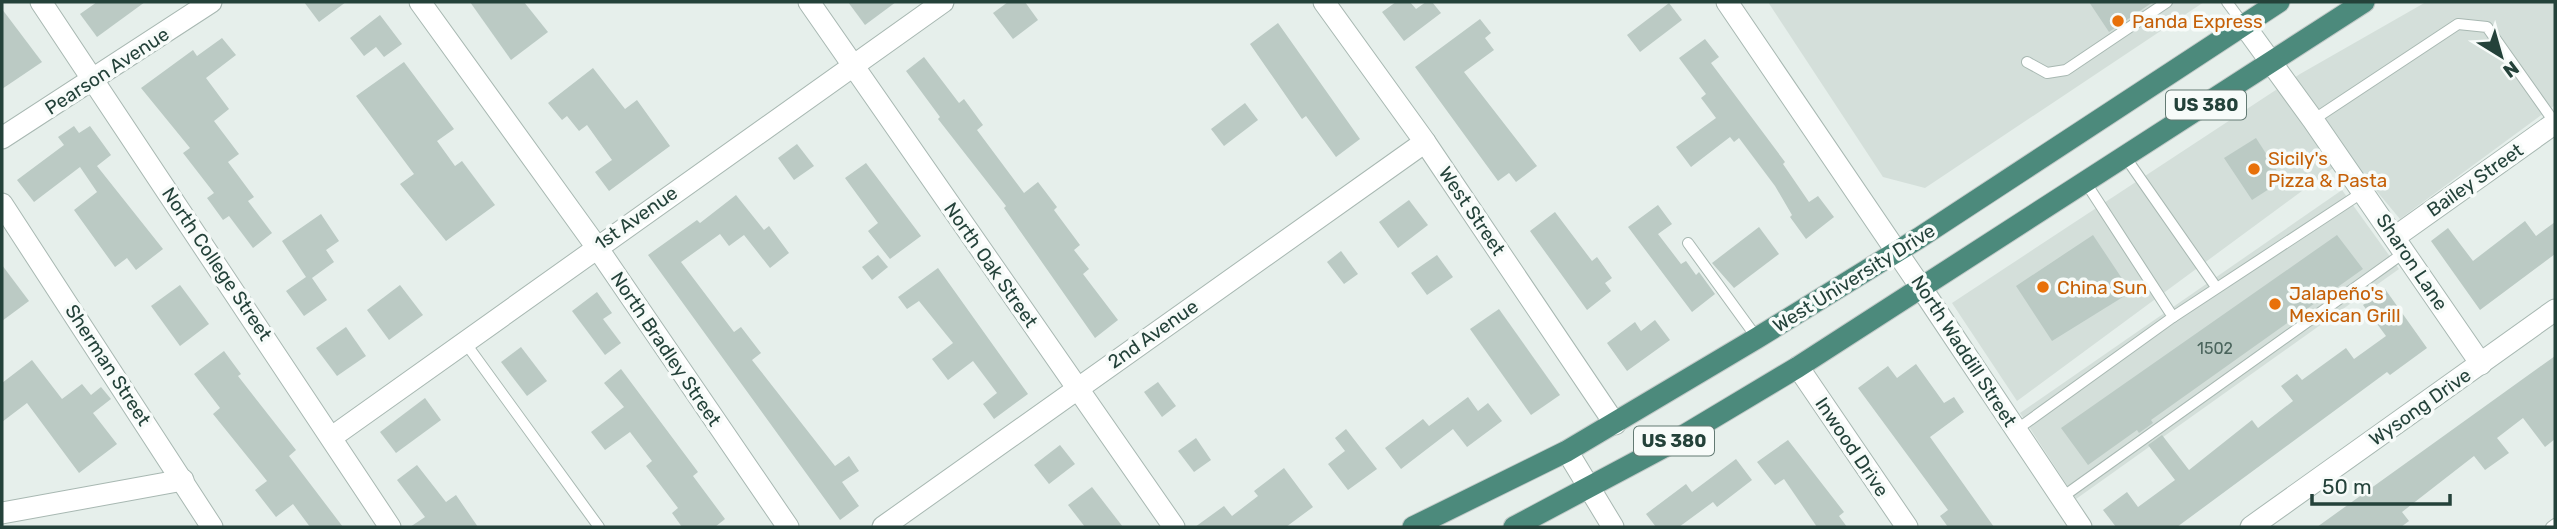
<svg xmlns="http://www.w3.org/2000/svg" width="2557" height="529" viewBox="0 0 2557 529" font-family="Rubik,sans-serif">
<style>
.built{fill:#d4dfda}
.building{fill:#bbcac4}
.lines{fill:none;stroke-linecap:round;stroke-linejoin:round}
.service-casing{stroke:#a8b8b2;stroke-width:12}
.minor-casing{stroke:#a8b8b2;stroke-width:23}
.tertiary-casing{stroke:#a8b8b2;stroke-width:23}
.trunk-casing{stroke:#c2cac8;stroke-width:23}
.service{stroke:#fff;stroke-width:10}
.minor{stroke:#fff;stroke-width:21}
.tertiary{stroke:#fff;stroke-width:21}
.trunk{stroke:#4c8a7c;stroke-width:21}
.food-dot{fill:#e8710a;stroke:#f7fbf9;stroke-width:2.5}
.labels{text-anchor:middle;dominant-baseline:central;stroke-width:7;stroke-linejoin:round;paint-order:stroke}
.number-label{font-size:16px;fill:#4a645c}
.shield{fill:#f7fbf9;stroke:#637a73;stroke-width:2}
.shield-label{font-size:18px;font-weight:bold;fill:#24423a}
.food-label{font-size:19px;fill:#c56008;stroke:#f7fbf9;text-anchor:start}
.street-label{font-size:19px;fill:#24423a;stroke:#f7fbf9}
</style>
<rect width="100%" height="100%" fill="#e6efeb"/>
<g class="built">
<path d="M1768,2H2204L1925,188L1883,177Z"/>
<path d="M2426,2H2555V105L2400,219L2348,157L2017,401L1952,303L2300,74Z"/>
<path d="M2342,190L2399,269L2076,499L2020,413Z"/>
</g>
<g class="building">
<path d="M97,2H145L97,37L80,14Z"/>
<path d="M304,2H346L319,22Z"/>
<path d="M470,2H524L548,32L511,60Z"/>
<path d="M848,2H896L865,25Z"/>
<path d="M1008,2H1025L1038,20L1013,39L993,13Z"/>
<path d="M1396,2H1410L1416,9L1426,2H1432L1441,13L1404,41L1382,12Z"/>
<path d="M2089,2H2153L2109,32Z"/>
<path d="M1669,3L1682,20L1640,52L1627,35Z"/>
<path d="M2,9L42,62L2,89Z"/>
<path d="M380,15L402,44L384,57L376,47L364,56L350,38Z"/>
<path d="M1480,19L1491,33L1485,38L1494,50L1464,72L1537,166L1516,182L1509,173L1498,181L1415,67Z"/>
<path d="M1278,23L1360,139L1336,157L1306,116L1302,119L1250,44Z"/>
<path d="M222,38L236,55L206,78L229,109L214,121L239,154L228,162L254,197L248,201L272,233L253,248L229,216L223,220L207,198L214,193L183,153L190,148L141,88L193,50L197,56Z"/>
<path d="M1705,39L1719,57L1711,63L1785,162L1783,164L1809,202L1818,196L1834,217L1806,239L1790,217L1792,215L1775,186L1739,138L1734,142L1730,137L1691,167L1676,147L1716,118L1701,98L1706,94L1679,58Z"/>
<path d="M924,57L959,103L964,99L983,125L977,130L1024,193L1038,182L1057,207L1054,210L1080,245L1074,250L1089,269L1083,274L1118,320L1095,338L1004,208L1006,206L938,119L940,117L906,71Z"/>
<path d="M404,62L454,129L437,141L455,166L462,161L495,205L446,241L400,184L414,174L356,96Z"/>
<path d="M593,68L625,109L637,100L670,146L609,191L595,172L612,160L587,125L579,131L567,116L562,120L548,103Z"/>
<path d="M1245,103L1258,120L1224,146L1211,129Z"/>
<path d="M74,126L79,133L90,126L111,155L97,166L163,249L136,270L127,258L115,267L74,210L97,192L80,167L34,202L17,180L64,145L58,137Z"/>
<path d="M2256,138L2283,180L2252,200L2224,158Z"/>
<path d="M797,144L814,166L794,180L778,158Z"/>
<path d="M866,163L921,236L890,259L868,231L878,223L845,178Z"/>
<path d="M736,195L764,230L769,226L789,253L770,268L744,235L729,246L720,234L681,262L734,332L741,327L761,353L752,360L835,466L849,456L859,471L842,482L859,506L840,520L648,255L697,220L700,223Z"/>
<path d="M1409,200L1428,225L1398,248L1379,222Z"/>
<path d="M1658,205L1672,224L1658,234L1681,264L1686,261L1696,275L1699,272L1715,294L1692,312L1628,227Z"/>
<path d="M1555,212L1592,261L1597,257L1612,278L1605,283L1611,291L1587,310L1530,231Z"/>
<path d="M321,214L339,241L326,250L334,262L312,278L327,300L304,316L286,291L306,277L282,241Z"/>
<path d="M2525,221L2536,236L2555,222V254L2480,310L2431,241L2448,228L2473,261Z"/>
<path d="M1759,227L1779,254L1734,288L1712,263Z"/>
<path d="M2093,235L2131,292L2052,341L2016,286Z"/>
<path d="M2337,235L2363,269L2151,420L2153,423L2139,433L2137,430L2088,465L2061,428Z"/>
<path d="M1341,251L1358,274L1344,284L1327,262Z"/>
<path d="M878,255L888,267L872,280L862,267Z"/>
<path d="M1437,255L1453,277L1427,295L1411,273Z"/>
<path d="M2,265L29,301L2,321Z"/>
<path d="M938,268L1028,394L994,419L983,404L997,393L973,361L948,380L932,359L953,343L919,301L907,309L898,297Z"/>
<path d="M180,285L209,324L180,346L151,306Z"/>
<path d="M400,285L423,315L389,340L367,310Z"/>
<path d="M2385,289L2427,348L2390,375L2387,372L2177,527H2116L2103,510L2127,492L2138,507L2175,480L2148,445L2162,435L2189,470L2252,420L2258,428L2293,401L2281,386L2297,374L2302,380L2346,348L2354,359L2386,336L2363,305Z"/>
<path d="M597,292L612,313L603,319L621,343L605,355L572,311Z"/>
<path d="M1499,309L1560,395L1531,415L1470,329Z"/>
<path d="M1655,320L1670,340L1627,371L1607,343L1635,322L1641,331Z"/>
<path d="M346,327L366,356L337,376L316,348Z"/>
<path d="M521,347L547,381L527,396L501,362Z"/>
<path d="M224,351L241,374L238,376L296,450L289,456L343,527H310L293,504L276,517L255,490L267,481L213,414L220,408L194,374Z"/>
<path d="M2555,356V439L2545,447L2523,418L2497,438L2509,453L2485,470L2474,456L2402,512L2409,521L2401,527H2317Z"/>
<path d="M32,360L62,399L82,384L91,395L101,387L111,399L93,413L117,444L79,473L27,403L2,422V383Z"/>
<path d="M1916,364L1944,403L1954,397L1964,412L1930,437L1994,527H1948L1940,516L1948,510L1858,388L1888,366L1897,378Z"/>
<path d="M621,369L698,472L693,476L725,519L715,527H682L672,513L678,508L646,466L652,461L630,432L605,450L591,432L624,407L604,383Z"/>
<path d="M1158,382L1176,406L1162,417L1144,392Z"/>
<path d="M1468,397L1478,411L1488,403L1502,421L1467,447L1453,429L1401,469L1385,448L1423,419L1429,426Z"/>
<path d="M425,398L441,420L396,453L380,432Z"/>
<path d="M1346,429L1377,469L1348,490L1328,464L1345,451L1335,438Z"/>
<path d="M1196,438L1211,460L1194,472L1178,451Z"/>
<path d="M1788,440L1844,512L1839,516L1847,527H1817L1784,479L1775,485L1757,462Z"/>
<path d="M1060,445L1075,464L1049,484L1034,465Z"/>
<path d="M1736,459L1752,480L1717,507L1713,502L1679,527H1656L1646,514L1686,484L1692,492Z"/>
<path d="M417,465L446,502L456,495L478,527H410L425,517L397,480Z"/>
<path d="M1284,468L1313,507L1286,527H1195L1224,506L1232,516L1258,496L1254,491Z"/>
<path d="M1092,487L1123,527H1085L1068,505Z"/>
</g>
<g class="lines">
<defs>
<g id="service">
<path d="M2227,2L2244,25"/>
<path d="M2027,62L2047,73L2066,70L2167,2"/>
<path d="M2313,120L2458,24L2487,27L2555,123"/>
<path d="M2126,158L2216,287"/>
<path d="M1688,243L1757,338"/>
<path d="M2173,317L2363,192"/>
<path d="M464,341L599,527"/>
<path d="M2016,430L2173,317L2086,183"/>
<path d="M2061,498L2405,252"/>
<path d="M2551,527L2555,524"/>
</g>
<g id="minor">
<path d="M41,2L390,527"/>
<path d="M420,2L596,246L788,527"/>
<path d="M809,2L1174,527"/>
<path d="M1324,2L1425,142L1615,424"/>
<path d="M2244,25L2313,120L2481,364"/>
<path d="M2,138L211,2"/>
<path d="M2,204L212,527"/>
<path d="M2395,237L2555,123"/>
<path d="M1922,289L2081,527"/>
<path d="M1798,367L1907,527"/>
<path d="M332,437L943,2"/>
<path d="M1567,451L1613,527"/>
<path d="M2,513L183,480"/>
<path d="M883,527L1425,142"/>
<path d="M2251,527L2555,310"/>
</g>
<path id="tertiary" d="M1727,2L1922,289"/>
<g id="trunk">
<path d="M1413,527L1567,451L1757,338L1919,238L2279,2"/>
<path d="M1514,527L1666,446L1798,367L2364,2"/>
</g>
</defs>
<use href="#service" class="service-casing"/>
<use href="#minor" class="minor-casing"/>
<use href="#tertiary" class="tertiary-casing"/>
<use href="#trunk" class="trunk-casing"/>
<use href="#service" class="service"/>
<use href="#minor" class="minor"/>
<use href="#tertiary" class="tertiary"/>
<use href="#trunk" class="trunk"/>
</g>
<g class="food-dot">
<circle cx="2118" cy="21" r="7"/>
<circle cx="2254" cy="169" r="7"/>
<circle cx="2043" cy="287" r="7"/>
<circle cx="2275" cy="304" r="7"/>
</g>
<g class="labels">
<g class="number-label">
<text x="2215" y="348">1502</text>
</g>
<g class="shield">
<rect x="2166" y="90.5" width="80" height="29" rx="5"/>
<rect x="1634" y="426.5" width="80" height="29" rx="5"/>
</g>
<g class="shield-label">
<text x="2206" y="105">US 380</text>
<text x="1674" y="441">US 380</text>
</g>
<g class="food-label">
<text x="2132" y="21">Panda Express</text>
<text x="2268" y="158">Sicily's<tspan x="2268" dy="22">Pizza &amp; Pasta</tspan></text>
<text x="2057" y="287">China Sun</text>
<text x="2289" y="293">Jalapeño's<tspan x="2289" dy="22">Mexican Grill</tspan></text>
</g>
<g class="street-label">
<text transform="translate(107 71) rotate(-33)">Pearson Avenue</text>
<text transform="translate(2475 180) rotate(-35)">Bailey Street</text>
<text transform="translate(1472 211) rotate(56)">West Street</text>
<text transform="translate(636 218) rotate(-35)">1st Avenue</text>
<text transform="translate(2412 262) rotate(56)">Sharon Lane</text>
<text transform="translate(217 264) rotate(56)">North College Street</text>
<text transform="translate(991 265) rotate(55)">North Oak Street</text>
<text transform="translate(1854 278) rotate(-32)">West University Drive</text>
<text transform="translate(1153 334) rotate(-35)">2nd Avenue</text>
<text transform="translate(666 349) rotate(56)">North Bradley Street</text>
<text transform="translate(1964 351) rotate(57)">North Waddill Street</text>
<text transform="translate(108 365) rotate(57)">Sherman Street</text>
<text transform="translate(2420 407) rotate(-35)">Wysong Drive</text>
<text transform="translate(1852 447) rotate(56)">Inwood Drive</text>
</g>
</g>
<rect width="2557" height="529" fill="none" stroke="#24423a" stroke-width="7"/>
<g transform="translate(2501 56) rotate(143)" stroke="#f7fbf9" stroke-width="5" paint-order="stroke">
<path d="M0-5L12 26L0 18L-12 26Z" fill="#24423a"/>
<text y="-10" font-size="19" font-weight="bold" text-anchor="middle" fill="#24423a">N</text>
</g>
<path d="M2312 494v10h138v-10" fill="none" stroke="#24423a" stroke-width="3.5"/>
<text x="2322" y="494" font-size="21" fill="#24423a" stroke="#f7fbf9" stroke-width="5" paint-order="stroke">50 m</text>
</svg>
